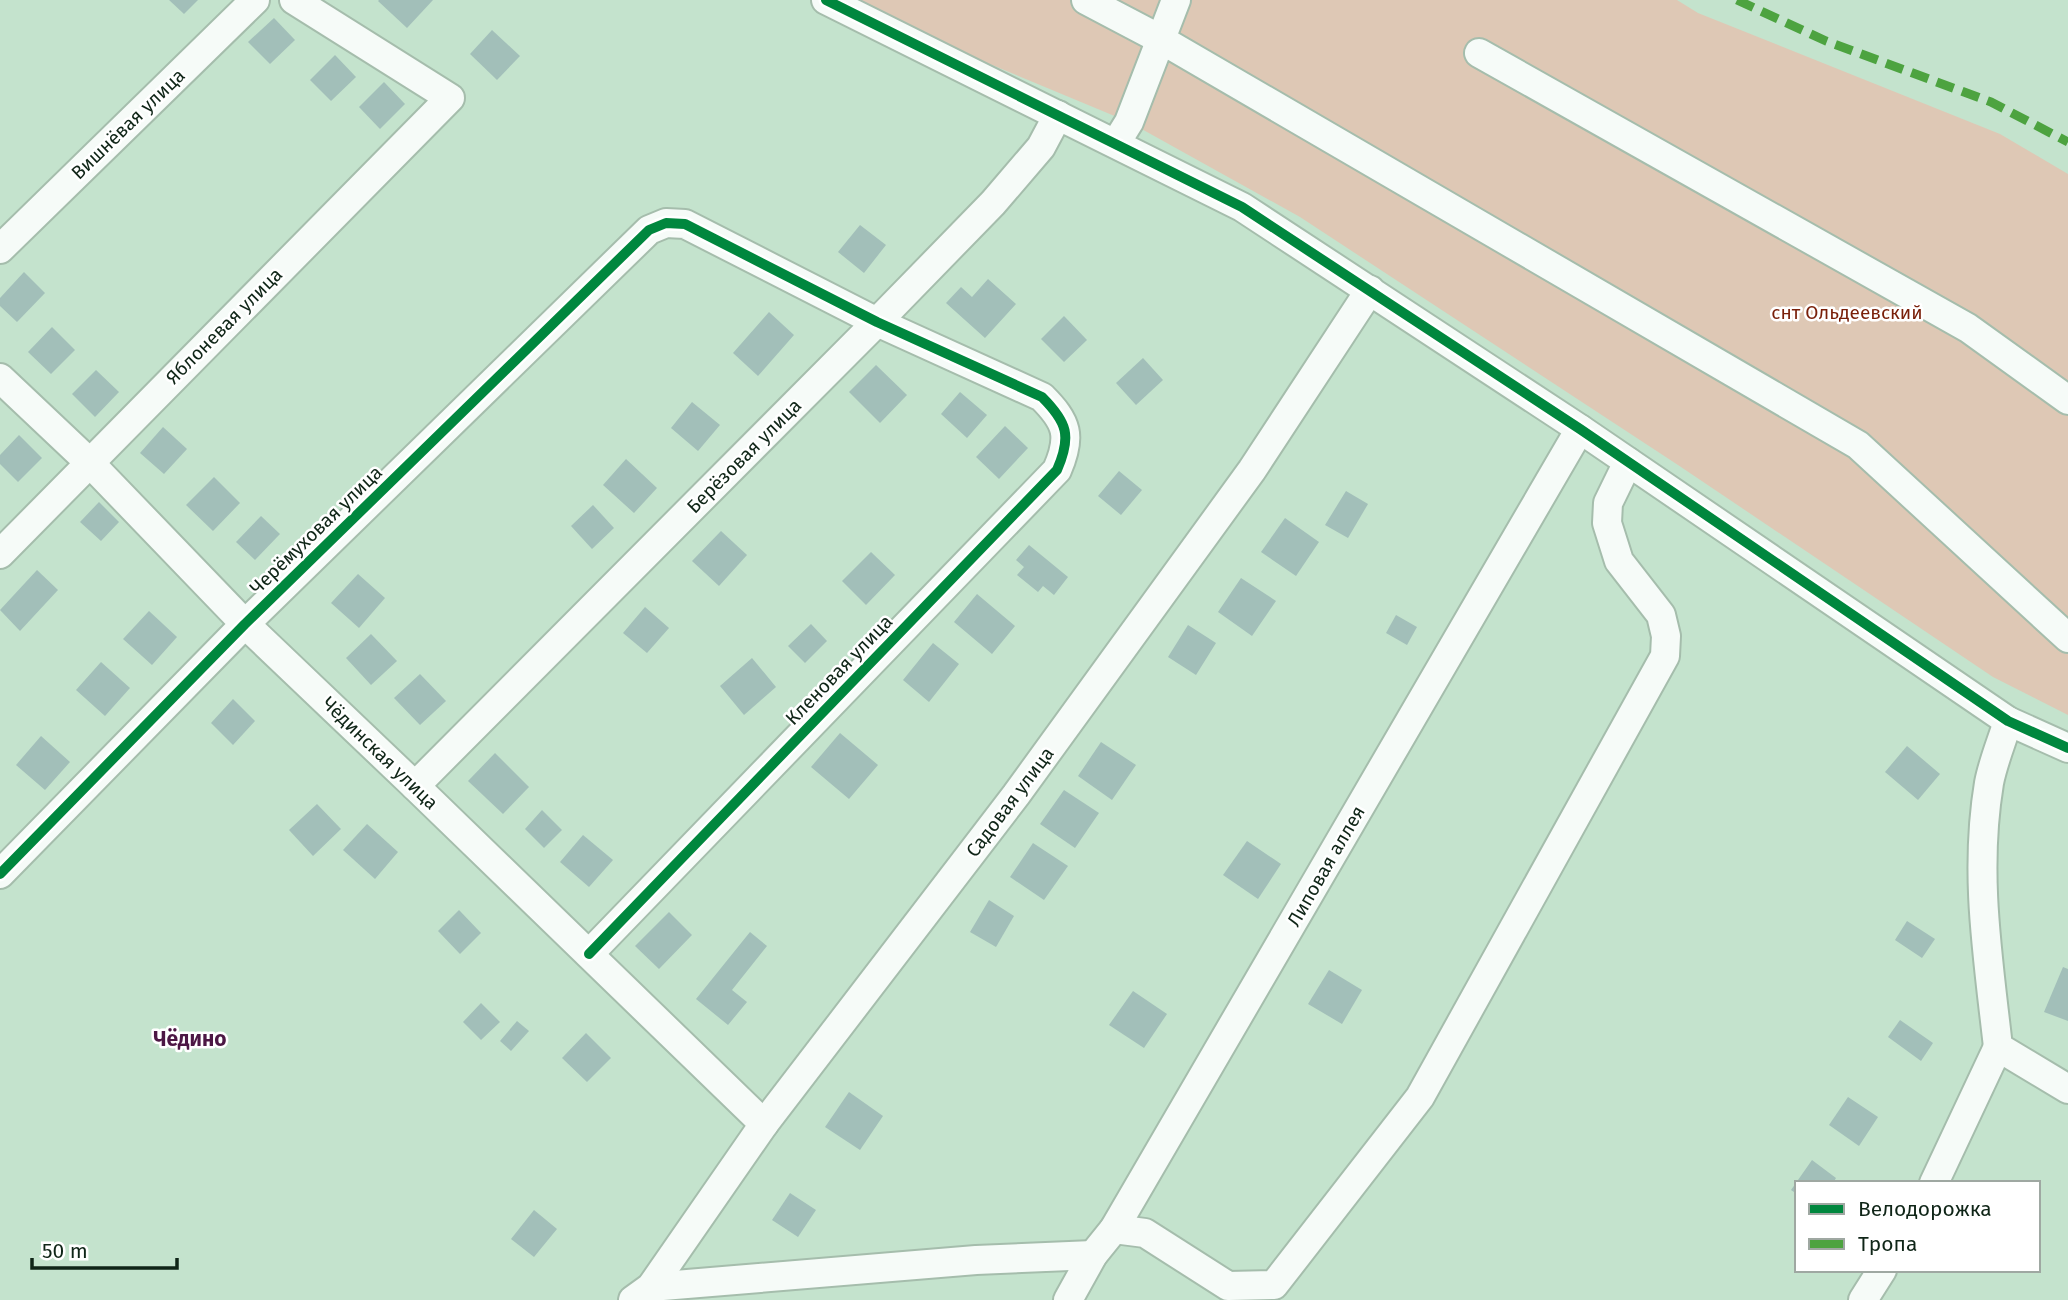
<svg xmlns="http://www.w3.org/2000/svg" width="2068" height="1300" viewBox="0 0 2068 1300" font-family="'Fira Sans',sans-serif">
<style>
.green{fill:#dec8b5}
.building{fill:#a2bfb9}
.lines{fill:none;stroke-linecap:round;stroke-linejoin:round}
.minor-casing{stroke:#a5bdac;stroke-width:32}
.minor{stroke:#f6fbf8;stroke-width:28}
.quiet{stroke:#4da340;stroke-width:9;stroke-dasharray:18 9;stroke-linecap:butt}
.cycleway-casing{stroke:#fff;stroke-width:15}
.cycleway{stroke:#00873e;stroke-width:10}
.labels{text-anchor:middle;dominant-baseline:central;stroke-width:5;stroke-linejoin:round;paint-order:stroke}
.street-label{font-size:19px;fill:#0f2517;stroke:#fff}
.park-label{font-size:19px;fill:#791f09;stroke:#fff}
.neighbourhood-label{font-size:21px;font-weight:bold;fill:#4c1744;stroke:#fff}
</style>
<rect width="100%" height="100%" fill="#c4e3cd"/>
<path class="green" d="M857,0H1677L1698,13L2000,134L2068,174V715L1993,677L1678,465L1300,217L1129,122L956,50Z"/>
<g class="building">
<path d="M169,0H198L184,14Z"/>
<path d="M379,0H433L407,28L378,1Z"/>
<path d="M274,18L295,40L270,64L248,42Z"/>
<path d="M492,30L520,56L497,80L470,54Z"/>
<path d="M335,55L356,77L331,101L310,80Z"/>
<path d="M384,82L405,104L380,129L359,107Z"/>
<path d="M860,225L886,245L864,273L838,252Z"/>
<path d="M24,272L45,293L17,322L0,306V298Z"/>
<path d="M988,279L1016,304L985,338L946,303L961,287L972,297Z"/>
<path d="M769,312L794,335L758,376L733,353Z"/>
<path d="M1064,316L1087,340L1064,362L1041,339Z"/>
<path d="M52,327L75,350L51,374L28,352Z"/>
<path d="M1143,358L1163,380L1136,405L1116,383Z"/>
<path d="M876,365L907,395L880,423L849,392Z"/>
<path d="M96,370L119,392L95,417L72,394Z"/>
<path d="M960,392L987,415L967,438L941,414Z"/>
<path d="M692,402L720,425L698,451L671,428Z"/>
<path d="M1005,426L1028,448L999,479L976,457Z"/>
<path d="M163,427L187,449L164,474L140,453Z"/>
<path d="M19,435L42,458L18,482L0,464V455Z"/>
<path d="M626,459L657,488L634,513L603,485Z"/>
<path d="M1119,471L1142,490L1121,515L1098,496Z"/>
<path d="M214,477L240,503L213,531L186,505Z"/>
<path d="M1346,491L1368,504L1348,538L1325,525Z"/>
<path d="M99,502L119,522L101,541L80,522Z"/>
<path d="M593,505L614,528L592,549L571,526Z"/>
<path d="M261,516L280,534L255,560L236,542Z"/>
<path d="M1285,518L1319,542L1296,576L1261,552Z"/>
<path d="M721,531L747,555L719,586L692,561Z"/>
<path d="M1029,545L1068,577L1054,595L1043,586L1038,592L1017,575L1024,567L1016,560Z"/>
<path d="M871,552L895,575L866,605L842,581Z"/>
<path d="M37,570L58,590L20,631L0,610Z"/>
<path d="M358,574L385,598L359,628L331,603Z"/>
<path d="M1241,578L1276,601L1252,636L1218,612Z"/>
<path d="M977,594L1015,626L992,654L954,622Z"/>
<path d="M645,607L669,628L647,653L623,633Z"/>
<path d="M149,611L177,637L152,665L123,639Z"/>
<path d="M1396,615L1417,627L1407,645L1386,633Z"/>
<path d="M811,624L827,641L805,663L788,646Z"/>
<path d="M1188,625L1216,643L1196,675L1168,657Z"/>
<path d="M371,634L397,661L371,685L346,658Z"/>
<path d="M933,643L959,664L929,702L903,680Z"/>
<path d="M752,658L776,687L744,715L720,686Z"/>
<path d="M101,662L130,688L105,716L76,690Z"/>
<path d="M420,674L446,701L420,725L394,698Z"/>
<path d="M233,699L255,721L233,745L211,723Z"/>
<path d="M840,733L878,765L849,799L811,767Z"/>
<path d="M41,736L70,762L45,790L16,765Z"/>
<path d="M1101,742L1136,765L1112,800L1078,776Z"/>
<path d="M1907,746L1940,774L1918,800L1885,772Z"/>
<path d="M495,753L529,787L503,814L468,781Z"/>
<path d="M1064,790L1099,813L1075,848L1040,824Z"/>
<path d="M317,804L341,829L313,856L289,830Z"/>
<path d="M542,810L562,830L544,848L525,829Z"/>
<path d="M367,824L398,852L375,879L343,850Z"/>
<path d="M583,835L613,860L589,887L560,862Z"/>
<path d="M1247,841L1281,864L1258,899L1223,875Z"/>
<path d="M1033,843L1068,866L1044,900L1010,877Z"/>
<path d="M989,900L1014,916L996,947L970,932Z"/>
<path d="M459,910L481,933L460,954L438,931Z"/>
<path d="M669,912L692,935L659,969L635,946Z"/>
<path d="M1907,921L1935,939L1922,958L1895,940Z"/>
<path d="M750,932L767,946L732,990L747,1002L728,1025L696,999Z"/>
<path d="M2063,967L2068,969V1021L2044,1012Z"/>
<path d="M1329,970L1362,990L1342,1024L1308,1004Z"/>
<path d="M1133,991L1167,1014L1144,1048L1109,1025Z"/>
<path d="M481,1003L500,1022L481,1040L463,1022Z"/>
<path d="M1900,1020L1933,1043L1921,1061L1888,1037Z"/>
<path d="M517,1021L529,1031L511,1051L500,1041Z"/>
<path d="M586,1033L611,1058L587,1082L562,1058Z"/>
<path d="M849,1092L883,1116L860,1150L825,1127Z"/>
<path d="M1848,1097L1878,1117L1859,1146L1829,1125Z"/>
<path d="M1812,1160L1836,1178L1833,1183H1797V1194L1791,1190Z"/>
<path d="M790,1193L816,1210L798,1237L772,1220Z"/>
<path d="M534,1210L557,1229L534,1257L511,1239Z"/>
</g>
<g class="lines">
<defs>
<g id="minor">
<path d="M826,0L1242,207L1580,429L2008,721L2068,748"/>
<path d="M1086,0L1160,39L1858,445L2068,638"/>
<path d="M1479,53L1968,328L2068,400"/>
<path d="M1116,143L1129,122L1176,0"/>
<path d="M0,249L255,0"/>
<path d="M0,378L89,462L245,624L415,786L764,1124"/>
<path d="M0,554L450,98L294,0"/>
<path d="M2008,721C2002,741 1993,762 1989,783C1974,873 1988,957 1998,1047L2068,1089"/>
<path d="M415,786L877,322L993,203L1041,147L1058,115"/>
<path d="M0,874L245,624L649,230L666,223L685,224L877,322L1042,397C1067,422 1072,436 1057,470L589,954"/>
<path d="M1934,1183L1998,1047"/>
<path d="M1114,1229L1145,1233L1228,1286L1274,1285L1420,1097L1665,656L1666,636L1661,615L1619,561L1607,523L1608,503L1628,462"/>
<path d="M651,1287L976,1260L1093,1255"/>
<path d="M633,1300L651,1287L764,1124L1016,795L1252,470L1370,290"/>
<path d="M1068,1300L1093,1255L1114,1229L1580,429"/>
<path d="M1863,1300L1882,1270"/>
</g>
</defs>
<use href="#minor" class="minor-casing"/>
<use href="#minor" class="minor"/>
<path class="quiet" d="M1737,0L1826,41L1991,102L2068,142"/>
<defs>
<g id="cycleway">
<path d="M826,0L1242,207L1580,429L2008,721L2068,748"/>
<path d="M0,874L245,624L649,230L666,223L685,224L877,322L1042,397C1067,422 1072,436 1057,470L589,954"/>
</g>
</defs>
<use href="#cycleway" class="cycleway-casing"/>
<use href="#cycleway" class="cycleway"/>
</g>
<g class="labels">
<g class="street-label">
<text transform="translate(128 124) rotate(-44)">Вишнёвая улица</text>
<text transform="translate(224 326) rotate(-45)">Яблоневая улица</text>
<text transform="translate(744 456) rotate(-45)">Берёзовая улица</text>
<text transform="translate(316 530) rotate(-44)">Черёмуховая улица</text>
<text transform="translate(839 670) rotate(-46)">Кленовая улица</text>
<text transform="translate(380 753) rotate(44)">Чёдинская улица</text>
<text transform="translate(1010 802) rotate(-53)">Садовая улица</text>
<text transform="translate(1326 866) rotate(-60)">Липовая аллея</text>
</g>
<g class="park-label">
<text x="1847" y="312">снт Ольдеевский</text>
</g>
<g class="neighbourhood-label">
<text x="190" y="1039">Чёдино</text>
</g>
</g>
<rect x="1795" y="1181" width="245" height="91" fill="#ffffff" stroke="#9fa8a2" stroke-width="2"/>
<rect x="1809" y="1204" width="35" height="10" fill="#00873e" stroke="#9fa8a2" stroke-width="2"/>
<text x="1858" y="1216" font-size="21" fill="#0f2517">Велодорожка</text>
<rect x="1809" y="1239" width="35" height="10" fill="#4da340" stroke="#9fa8a2" stroke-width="2"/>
<text x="1858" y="1251" font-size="21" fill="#0f2517">Тропа</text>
<path d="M32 1258v10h145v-10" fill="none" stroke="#0f2517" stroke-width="3.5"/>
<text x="42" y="1258" font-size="21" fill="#0f2517" stroke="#ffffff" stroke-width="5" paint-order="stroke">50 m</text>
</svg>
